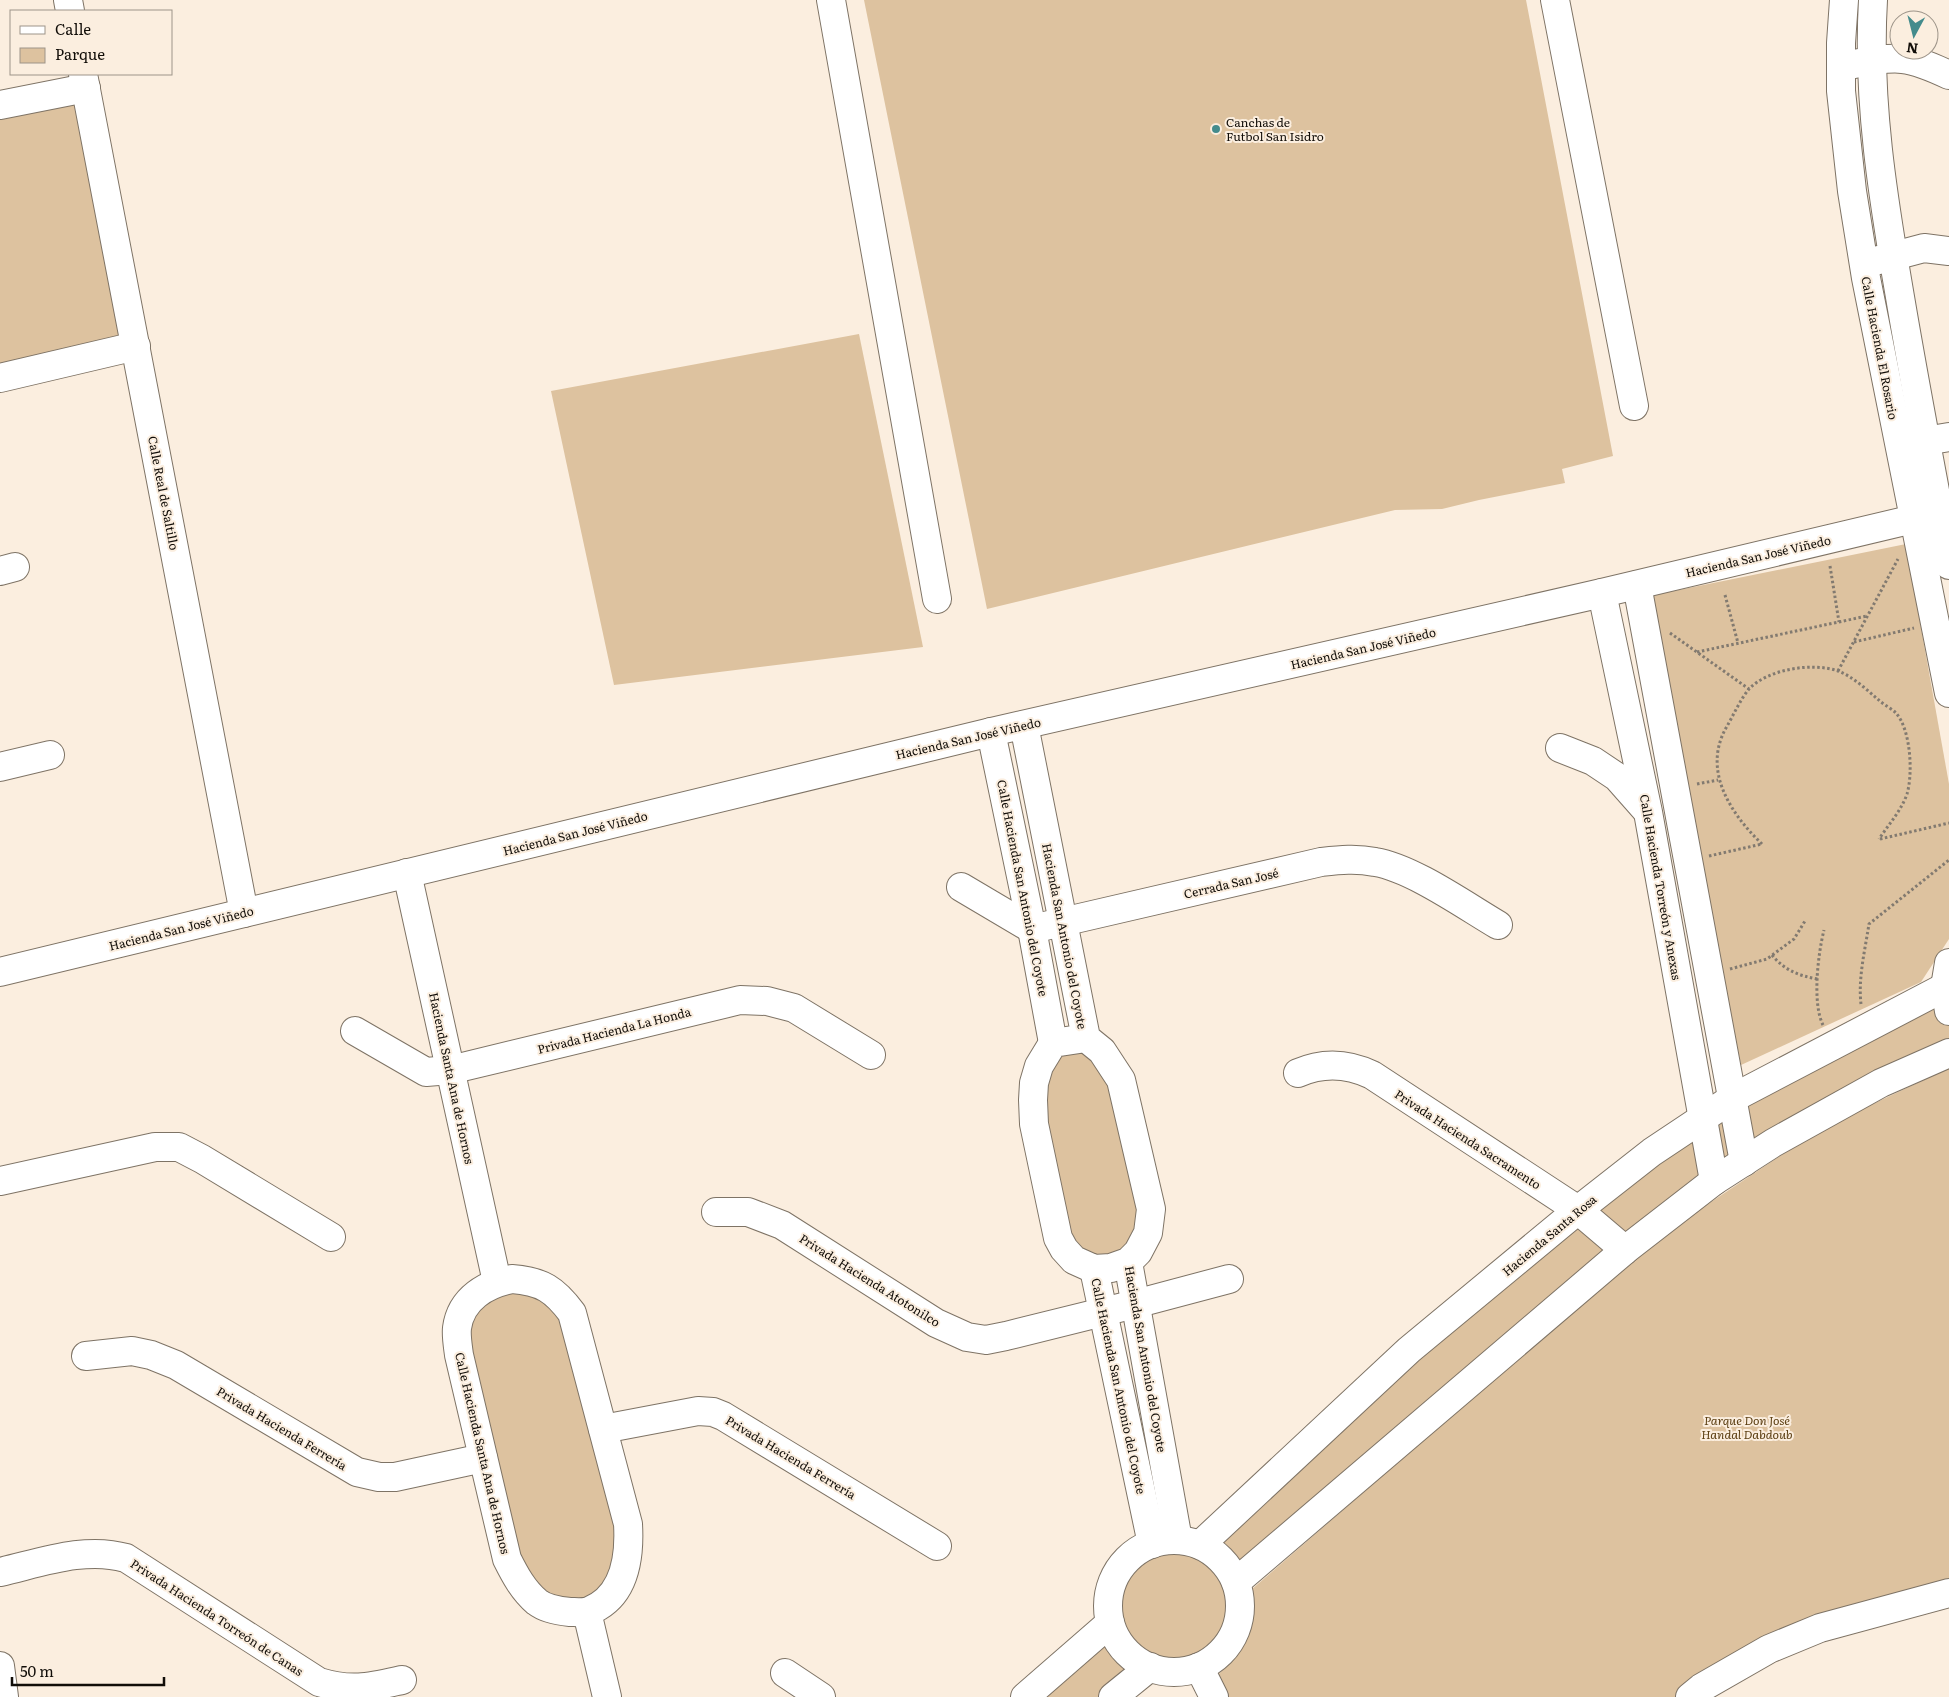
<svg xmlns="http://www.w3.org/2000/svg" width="1949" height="1697" viewBox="0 0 1949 1697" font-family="Literata,serif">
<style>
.green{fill:#ddc29f}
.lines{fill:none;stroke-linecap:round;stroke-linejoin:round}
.minor-casing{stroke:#7e7365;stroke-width:30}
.path{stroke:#827a70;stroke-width:3;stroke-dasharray:2.5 2.5;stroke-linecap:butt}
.minor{stroke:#fff;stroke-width:28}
.poi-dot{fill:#438b8c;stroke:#fbeedf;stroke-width:2}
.labels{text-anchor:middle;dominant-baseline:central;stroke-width:4;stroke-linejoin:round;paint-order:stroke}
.poi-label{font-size:12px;fill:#110d08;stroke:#fbeedf;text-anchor:start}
.street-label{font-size:12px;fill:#110d08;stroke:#fbeedf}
.park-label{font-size:12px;font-style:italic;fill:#5d4014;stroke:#fbeedf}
</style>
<rect width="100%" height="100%" fill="#fbeedf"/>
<g class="green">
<path d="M864,0H1526L1613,456L1562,469L1565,483L1479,500L1442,509L1395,510L987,609Z"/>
<path d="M81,99L129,337L0,368V115Z"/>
<path d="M859,334L923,647L614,685L551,391Z"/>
<path d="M1906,544L1949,784V939L1921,982L1741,1065L1649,596Z"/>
<path d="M1941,995L1949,1025V1044L1750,1150L1238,1575L1220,1550L1209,1544L1578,1218L1695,1132Z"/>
<path d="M1077,1045L1118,1083L1144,1235L1106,1263L1074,1254L1038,1123L1045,1068L1057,1050Z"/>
<path d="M1949,1068V1580L1919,1587L1782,1628L1684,1697H1226L1217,1676L1241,1650L1249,1616L1251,1590L1651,1242L1822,1128Z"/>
<path d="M506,1285L555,1300L625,1560L597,1600L557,1606L511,1556L464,1352L470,1308Z"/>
<circle cx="1175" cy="1607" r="59"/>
<path d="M1107,1632L1120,1654L1132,1665L1104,1697H1033Z"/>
</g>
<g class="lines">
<defs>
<g id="minor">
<path d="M68,0L70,11"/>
<path d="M831,0L937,599"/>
<path d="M1555,0L1634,406"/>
<path d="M1844,0L1841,43V91L1852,191L1866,278L1949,693"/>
<path d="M1873,0C1867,100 1883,198 1900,297C1915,386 1932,475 1949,565"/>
<path d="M1854,64C1897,55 1909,56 1949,75"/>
<path d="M83,74L244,913"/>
<path d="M0,105L86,88"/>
<path d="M1875,261L1924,248L1949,251"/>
<path d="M0,378L136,346"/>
<path d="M1925,441L1949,437"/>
<path d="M0,571L15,567"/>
<path d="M1637,585L1744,1162"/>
<path d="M1602,593L1648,812L1714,1181"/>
<path d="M1024,725L1086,1038L1102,1051L1121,1080L1151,1209L1148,1233L1138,1252L1128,1262L1111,1268L1094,1269L1074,1260L1064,1249L1058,1238L1034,1124L1033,1100L1034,1083L1039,1066L1053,1043L1086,1038"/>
<path d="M991,732L1032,929L1053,1043"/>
<path d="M1560,748L1593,761L1617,777L1647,811"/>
<path d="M0,767L50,755"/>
<path d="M407,873L497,1282"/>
<path d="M961,887L1032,929L1321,862C1339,860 1356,858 1375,862C1412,868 1464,905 1498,925"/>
<path d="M1949,963L1945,987L1949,1011"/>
<path d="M0,972L991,732L1602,593L1939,513"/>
<path d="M355,1031L426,1072L450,1070L740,1000L767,1001L794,1008L871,1055"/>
<path d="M1298,1073C1323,1062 1347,1063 1372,1075L1578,1210L1625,1250"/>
<path d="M0,1181L155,1147H179L202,1159L331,1237"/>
<path d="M716,1212H748L782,1225L936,1323L967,1337L986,1340L1006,1336L1135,1304L1229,1279"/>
<path d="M1128,1262L1178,1540"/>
<path d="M1094,1269L1152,1544"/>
<path d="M512,1279C542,1281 555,1290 572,1313L628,1524C630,1558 625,1597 589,1611C583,1613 575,1612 570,1612C559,1611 546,1609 537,1602C523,1590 515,1575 507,1559L459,1355C458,1347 456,1336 457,1328C461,1298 487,1284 512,1279Z"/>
<path d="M86,1356L132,1351L151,1355L176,1365L357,1472L379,1477H395L483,1458"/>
<path d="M603,1429L698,1411L713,1412L723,1416L937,1546"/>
<circle cx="1174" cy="1606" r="66"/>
<path d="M1200,1545L1409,1350L1578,1210L1652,1152L1733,1098L1945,987"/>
<path d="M0,1572C40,1563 85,1546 126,1558L319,1682C352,1692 370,1687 402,1680"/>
<path d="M1236,1582L1625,1250L1714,1181L1773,1143L1881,1083L1949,1053"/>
<path d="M587,1612L607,1697"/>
<path d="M0,1666L4,1697"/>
<path d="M1199,1667L1214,1697"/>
<path d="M785,1673L821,1697"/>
<path d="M1025,1697L1110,1623"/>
<path d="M1113,1697L1150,1667"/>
<path d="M1690,1697L1701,1688L1769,1649L1820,1628L1949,1593"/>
</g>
</defs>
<use href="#minor" class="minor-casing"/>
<g class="path">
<path d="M1830,566L1839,622"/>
<path d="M1725,595L1738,643"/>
<path d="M1670,633L1749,689"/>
<path d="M1854,642L1914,628"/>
<path d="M1697,652L1867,616"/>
<path d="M1838,671L1898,559"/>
<path d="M1697,784L1718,780"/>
<path d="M1880,839L1949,823"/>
<path d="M1762,844C1731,814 1702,771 1726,728C1733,716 1740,700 1749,689C1768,669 1813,662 1838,671C1854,677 1868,691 1881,702C1886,706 1892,709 1896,713C1911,730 1913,774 1907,794C1901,811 1889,824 1879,839"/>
<path d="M1709,856L1762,844"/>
<path d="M1772,955C1784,970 1799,976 1818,979"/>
<path d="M1730,969L1767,959L1794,939L1805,921"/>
<path d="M1861,1004C1858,978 1865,950 1869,924L1949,860"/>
<path d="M1823,1025C1812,1003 1818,954 1824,930"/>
</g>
<use href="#minor" class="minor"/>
</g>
<circle class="poi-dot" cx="1216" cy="129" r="5"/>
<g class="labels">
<g class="poi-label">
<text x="1226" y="122">Canchas de<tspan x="1226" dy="14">Futbol San Isidro</tspan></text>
</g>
<g class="street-label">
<text transform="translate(1880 348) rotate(79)">Calle Hacienda El Rosario</text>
<text transform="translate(164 493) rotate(79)">Calle Real de Saltillo</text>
<text transform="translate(1758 556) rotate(-13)">Hacienda San José Viñedo</text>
<text transform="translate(1363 648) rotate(-13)">Hacienda San José Viñedo</text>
<text transform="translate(968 738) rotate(-13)">Hacienda San José Viñedo</text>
<text transform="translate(575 833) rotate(-14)">Hacienda San José Viñedo</text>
<text transform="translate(1231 883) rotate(-13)">Cerrada San José</text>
<text transform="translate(1661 887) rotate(80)">Calle Hacienda Torreón y Anexas</text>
<text transform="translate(1023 888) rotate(79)">Calle Hacienda San Antonio del Coyote</text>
<text transform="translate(181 928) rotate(-14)">Hacienda San José Viñedo</text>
<text transform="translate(1065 936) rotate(79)">Hacienda San Antonio del Coyote</text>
<text transform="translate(614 1030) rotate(-14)">Privada Hacienda La Honda</text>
<text transform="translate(452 1078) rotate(78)">Hacienda Santa Ana de Hornos</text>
<text transform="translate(1468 1139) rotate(33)">Privada Hacienda Sacramento</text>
<text transform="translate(1549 1235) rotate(-40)">Hacienda Santa Rosa</text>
<text transform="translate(870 1280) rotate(32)">Privada Hacienda Atotonilco</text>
<text transform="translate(1146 1359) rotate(80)">Hacienda San Antonio del Coyote</text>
<text transform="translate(1119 1386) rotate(78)">Calle Hacienda San Antonio del Coyote</text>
<text transform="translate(282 1428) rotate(31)">Privada Hacienda Ferrería</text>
<text transform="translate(483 1453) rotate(77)">Calle Hacienda Santa Ana de Hornos</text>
<text transform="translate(791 1457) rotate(31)">Privada Hacienda Ferrería</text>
<text transform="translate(217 1617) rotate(33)">Privada Hacienda Torreón de Canas</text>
</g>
<g class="park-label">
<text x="1747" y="1420">Parque Don José<tspan x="1747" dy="14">Handal Dabdoub</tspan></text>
</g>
</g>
<rect x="10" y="10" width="162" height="65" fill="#fbeedf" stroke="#9d9489"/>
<rect x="20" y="26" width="25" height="8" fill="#ffffff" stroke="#9d9489"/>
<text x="55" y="35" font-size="15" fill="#110d08">Calle</text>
<rect x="20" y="48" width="25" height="15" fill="#ddc29f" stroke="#9d9489"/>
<text x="55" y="60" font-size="15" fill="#110d08">Parque</text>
<g transform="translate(1914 35) rotate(187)"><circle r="24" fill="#fbeedf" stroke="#9d9489"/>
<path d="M0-4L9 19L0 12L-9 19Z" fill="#438b8c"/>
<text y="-8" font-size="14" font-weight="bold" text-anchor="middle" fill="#110d08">N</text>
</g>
<path d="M12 1677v8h152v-8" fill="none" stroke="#110d08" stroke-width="2.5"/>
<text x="20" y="1677" font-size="15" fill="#110d08" stroke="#fbeedf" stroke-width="4" paint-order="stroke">50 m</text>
</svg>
